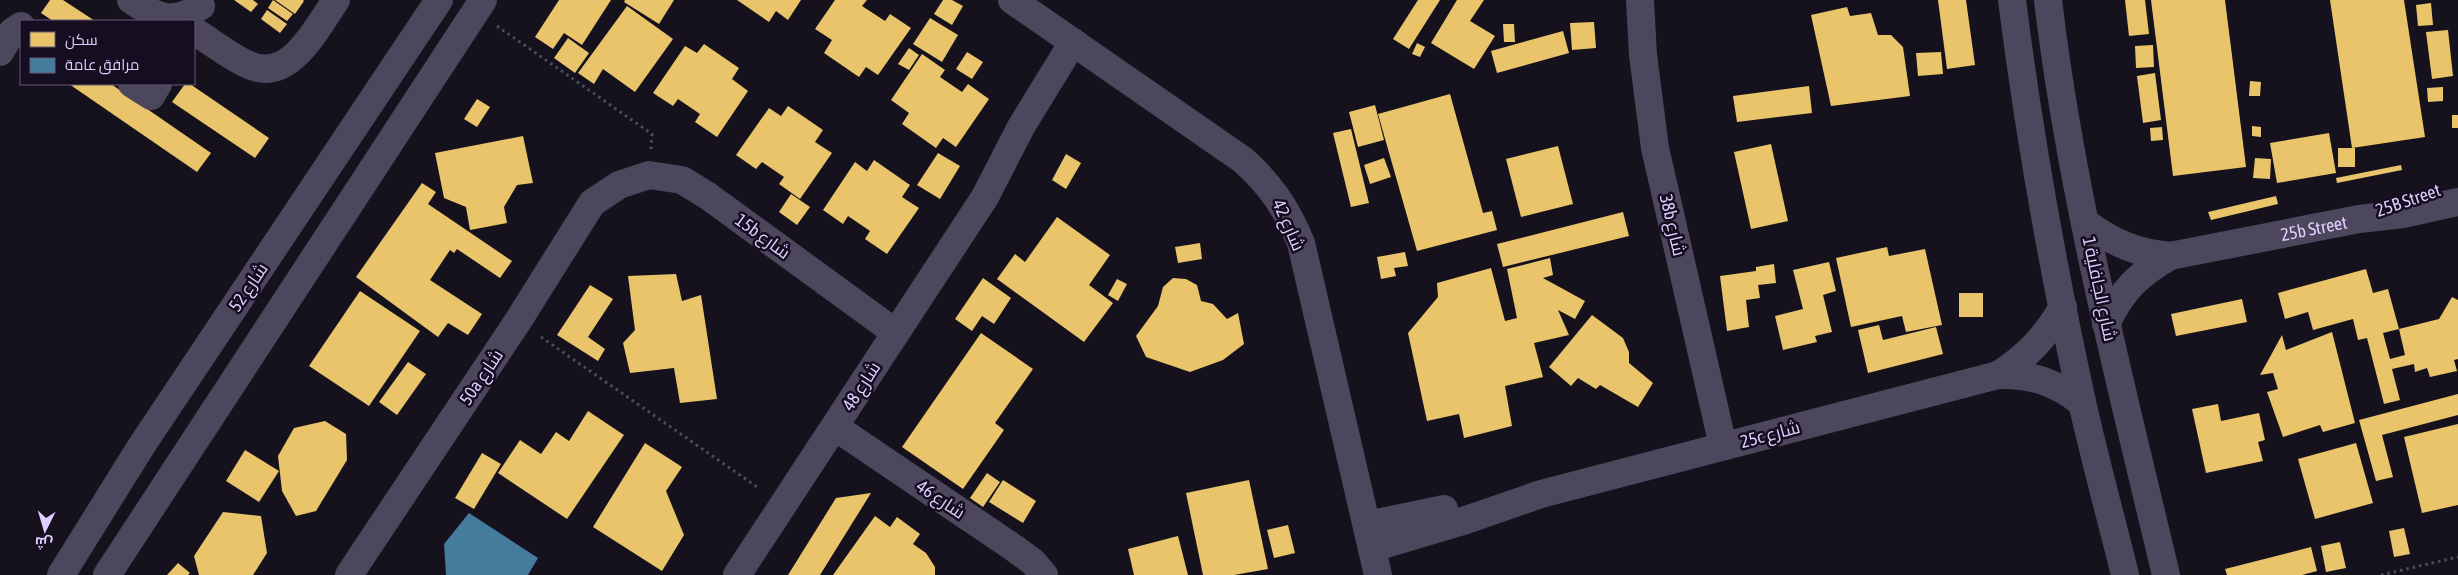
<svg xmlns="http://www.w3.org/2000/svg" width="2458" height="575" viewBox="0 0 2458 575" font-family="'Asap Condensed',Cairo,sans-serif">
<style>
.homes{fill:#e9c46a;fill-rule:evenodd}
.public{fill:#457b9d}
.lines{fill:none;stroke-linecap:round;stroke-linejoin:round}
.path{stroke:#484f5e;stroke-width:3;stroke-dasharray:2.5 4;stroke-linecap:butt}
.minor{stroke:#4c475d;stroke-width:28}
.labels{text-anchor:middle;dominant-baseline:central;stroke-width:5;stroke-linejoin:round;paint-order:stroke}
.street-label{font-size:18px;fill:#decffe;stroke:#150e21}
</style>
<rect width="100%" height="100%" fill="#16121d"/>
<g class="homes">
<path d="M50,0H63L95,21H53L41,13Z"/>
<path d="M234,0H253L258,4L251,12Z"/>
<path d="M273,0L293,14L287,21L268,8Z"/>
<path d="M275,0H303L304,1L295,14Z"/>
<path d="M559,0H611L582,45L564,33L553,49L535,37Z"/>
<path d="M625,0H674L659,24L624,2Z"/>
<path d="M737,0H801L788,20L776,11L769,22Z"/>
<path d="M835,0H867L862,6L885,21L890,14L911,28L878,75L866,67L859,77L824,53L832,40L815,29Z"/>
<path d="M943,0H952L963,6L952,25L934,14Z"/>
<path d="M1418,0H1440L1409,49L1393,39Z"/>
<path d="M1457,0H1484L1470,21L1495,36L1474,69L1431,43Z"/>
<path d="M1938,0H1966L1975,65L1947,69Z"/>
<path d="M2125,0H2145L2149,34L2129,36Z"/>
<path d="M2151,0H2225L2246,167L2173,176Z"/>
<path d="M2330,0H2404L2425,137L2352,148Z"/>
<path d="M2431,3L2433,25L2418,26L2416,5Z"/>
<path d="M627,6L673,39L635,92L603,69L594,84L578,73Z"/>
<path d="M1847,7L1850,16L1871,13L1878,35H1891L1903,47L1910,96L1831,106L1811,15Z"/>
<path d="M267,10L287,24L280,33L261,19Z"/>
<path d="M930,18L958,35L942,62L913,44Z"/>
<path d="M1594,22L1596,48L1572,50L1570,23Z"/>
<path d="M1503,24H1514L1515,42H1504Z"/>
<path d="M2448,30L2453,76L2432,79L2426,32Z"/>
<path d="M1563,31L1569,53L1497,73L1491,51Z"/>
<path d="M568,38L589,53L575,73L554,58Z"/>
<path d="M1417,43L1425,47L1420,57L1412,54Z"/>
<path d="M704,44L739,68L732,79L748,91L717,137L695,122L700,114L678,99L673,106L653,93L685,46L697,53Z"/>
<path d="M2153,45L2154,67L2136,68L2135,46Z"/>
<path d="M909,48L919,55L909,70L898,64Z"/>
<path d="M967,52L983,62L972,79L956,69Z"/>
<path d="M1941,52L1943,74L1918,76L1916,53Z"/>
<path d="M922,54L945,70L940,77L962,92L968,84L989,99L956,147L943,138L936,148L902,124L909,113L891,100Z"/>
<path d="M2155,73L2161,120L2143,123L2137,76Z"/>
<path d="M2250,81L2261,82L2260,96H2249Z"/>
<path d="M69,84H111L211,153L197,172Z"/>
<path d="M185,84H190L269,138L255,158L172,102Z"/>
<path d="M1809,86L1812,113L1737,122L1733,96Z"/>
<path d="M2443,87V101L2428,102L2427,88Z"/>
<path d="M1450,94L1483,213L1492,211L1497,230L1417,251L1378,114Z"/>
<path d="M477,99L490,107L477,127L464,119Z"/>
<path d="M1375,105L1384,140L1358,147L1349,112Z"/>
<path d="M788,106L823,130L815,142L832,153L800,199L779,184L784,177L762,162L756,169L736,155L769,108L781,116Z"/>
<rect x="2452" y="115" width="6" height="13"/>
<path d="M2252,126L2261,127V137L2252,136Z"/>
<path d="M2162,127L2163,140L2151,141L2150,128Z"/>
<path d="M1351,129L1369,203L1351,207L1333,133Z"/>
<path d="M2329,133L2336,173L2277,183L2270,143Z"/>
<path d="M523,136L533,183L517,185L504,207L507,223L470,230L466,207L444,198L435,153Z"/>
<path d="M1771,144L1788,221L1751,229L1734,152Z"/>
<path d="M1558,146L1573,204L1521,217L1506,159Z"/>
<rect x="2338" y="148" width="17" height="19"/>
<path d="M938,153L960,166L940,199L917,185Z"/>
<path d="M1066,154L1081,163L1066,189L1052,180Z"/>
<path d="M1384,158L1391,177L1370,184L1364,165Z"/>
<path d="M2255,158L2271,159L2270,179L2253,178Z"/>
<path d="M874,160L910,185L902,197L919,208L887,254L865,239L870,231L848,216L843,224L823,210L855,162L867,171Z"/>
<path d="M2401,165L2402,170L2337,183L2336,178Z"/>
<path d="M422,183L436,192L428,204L512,261L500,278L457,249L454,253L450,250L430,280L482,314L468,335L448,323L438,337L356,277Z"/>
<path d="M791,194L810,207L797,225L779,212Z"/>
<path d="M2276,196L2278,204L2211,220L2208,212Z"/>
<path d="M1623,212L1629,236L1503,267L1497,244Z"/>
<path d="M1057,217L1110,255L1089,285L1113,303L1084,342L997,279L1015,254L1025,262Z"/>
<path d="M1200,243L1202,259L1178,263L1175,247Z"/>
<path d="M1887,247L1889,256L1925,249L1942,325L1906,332L1902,316L1851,327L1836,258Z"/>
<path d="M1405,252L1408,266L1394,268L1396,276L1381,279L1377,257Z"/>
<path d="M1550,258L1553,275L1543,278L1585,301L1575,319L1558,310L1569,335L1534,343L1543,377L1505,386L1512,426L1464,438L1459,414L1427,421L1408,333L1438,297L1437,283L1491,268L1505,321L1517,318L1507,269Z"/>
<path d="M1829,262L1836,291L1823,295L1832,332L1815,336L1817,342L1783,350L1775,316L1803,309L1793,270Z"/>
<path d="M1774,264L1776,283L1758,285L1760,298L1746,300L1749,327L1727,331L1720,276L1756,271V267Z"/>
<path d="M2366,269L2373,293L2388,289L2399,329L2439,319L2452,297L2458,300V359L2454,360L2457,371L2430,377L2427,368L2415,372L2414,364L2392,369L2400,400L2384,404L2367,338L2358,340L2353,319L2313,330L2308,312L2285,319L2278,293ZM2399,329L2405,355L2390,359L2383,333Z"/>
<path d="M676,274L682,301L701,295L717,399L680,403L674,368L630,373L623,343L635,330L628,276Z"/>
<path d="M983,278L1011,298L994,324L982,316L972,331L955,319Z"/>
<path d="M1173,278L1186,279L1197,285L1201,301L1213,304L1227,319L1238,313L1244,344L1223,360L1190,372L1146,357L1136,336L1158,306L1163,287Z"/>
<path d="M1117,279L1127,284L1118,301L1108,295Z"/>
<path d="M590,285L613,299L588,337L605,349L598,361L557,335Z"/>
<path d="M360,291L420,331L369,406L309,366Z"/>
<rect x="1959" y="293" width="24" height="24"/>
<path d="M2242,299L2247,322L2176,336L2171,314Z"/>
<path d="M1592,315L1623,338L1629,352V363L1653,383L1638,407L1600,385L1596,389L1578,378L1571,386L1549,367Z"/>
<path d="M1879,325L1883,340L1936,327L1943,354L1868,373L1858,330Z"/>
<path d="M2332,332L2355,423L2323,432L2320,425L2283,437L2267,392L2278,389L2273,373L2260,375L2282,335L2286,350Z"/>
<path d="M981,333L1033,369L995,423L1004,430L963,489L902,447Z"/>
<path d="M408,362L426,374L397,415L379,402Z"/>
<path d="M2458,394V415L2382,435L2393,477L2376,481L2359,420Z"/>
<path d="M2218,404L2221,421L2259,413L2265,440L2258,442L2263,461L2206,473L2192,409Z"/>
<path d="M588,411L624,435L567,519L498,473L520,440L541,454L556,432L569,441Z"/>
<path d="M325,421L346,434L347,460L316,511L296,516L282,491L278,456L294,428Z"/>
<path d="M2458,424V505L2422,513L2404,437Z"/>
<path d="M645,443L682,467L666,491L684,535L662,571L593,527Z"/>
<path d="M2356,443L2373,503L2315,519L2298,459Z"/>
<path d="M245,450L279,471L259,502L226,481Z"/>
<path d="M482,453L501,464L474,509L455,498Z"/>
<path d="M987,473L1000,482L983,507L970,498Z"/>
<path d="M1003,480L1036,501L1023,523L989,502Z"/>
<path d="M1249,480L1268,569L1234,575H1203L1186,493Z"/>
<path d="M871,493L820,575H788L836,498Z"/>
<path d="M223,512L261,516L267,553L253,575H199L194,556Z"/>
<path d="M875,516L890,527L897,517L920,534L913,544L926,553L935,567V575H833Z"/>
<path d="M1288,525L1295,553L1274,558L1267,530Z"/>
<path d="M2404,528L2410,554L2394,557L2389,531Z"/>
<path d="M1178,536L1188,575H1134L1128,549Z"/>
<path d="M2340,542L2346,568L2326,572L2321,546Z"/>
<path d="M2311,547L2317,571L2302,575H2227L2225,569Z"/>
<path d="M178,563L190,573L188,575H167Z"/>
</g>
<path class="public" d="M469,513L538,558L528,575H446L444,544Z"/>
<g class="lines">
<g class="path">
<path d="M497,26L652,134L651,149"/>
<path d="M541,337L760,489"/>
<path d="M2381,575L2458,557"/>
</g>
<g class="minor">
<path d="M131,0C157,18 173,25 201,6"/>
<path d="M1012,0L1243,160C1270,184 1287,209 1301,243L1378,575"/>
<path d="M1640,0L1643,55L1655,148L1723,446"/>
<path d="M2012,0C2029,135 2053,269 2082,402C2095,460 2111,518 2125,575"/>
<path d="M2048,0C2071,194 2121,385 2166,575"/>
<path d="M194,31C212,42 230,57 249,65C290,84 317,27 336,0"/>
<path d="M0,52L12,32L21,26"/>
<path d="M132,84L151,96L158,84"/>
<path id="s1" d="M2086,223C2113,243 2137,253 2170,256L2359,219L2403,214L2458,202"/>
<path d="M2106,324C2122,291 2137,275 2170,256"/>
<path d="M1998,375C2027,357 2046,336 2063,307"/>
<path d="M835,427L1014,548L1033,562L1044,575"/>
<path d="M1367,525L1444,509"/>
<path d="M1372,548L1466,520L1541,494L1998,375C2031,374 2056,382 2082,403"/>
<path d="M61,575L142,445L439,0"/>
<path d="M107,575L483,0"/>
<path d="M349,575L518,321L592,203L619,185L649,175L682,180L708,196L896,333"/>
<path d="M737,575L985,197L1021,127L1073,42"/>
</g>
</g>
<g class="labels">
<g class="street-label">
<text transform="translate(2408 200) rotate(-19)">25B Street</text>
<text transform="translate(1289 225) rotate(66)">شارع 42</text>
<text transform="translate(1673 225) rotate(77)">38b شارع</text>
<text stroke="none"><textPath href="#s1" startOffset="238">25b Street</textPath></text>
<text transform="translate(763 236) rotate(36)">15b شارع</text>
<text transform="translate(248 287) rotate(-56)">شارع 52</text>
<text transform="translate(2100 289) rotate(78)">شارع الجافلية 1</text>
<text transform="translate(481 377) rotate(-56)">50a شارع</text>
<text transform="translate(861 386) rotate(-57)">شارع 48</text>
<text transform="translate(1770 434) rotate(-15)">25c شارع</text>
<text transform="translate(941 499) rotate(34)">شارع 46</text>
</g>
</g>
<rect x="20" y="20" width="175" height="65" fill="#150e21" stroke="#655b79"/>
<rect x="30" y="32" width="25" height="15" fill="#e9c46a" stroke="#655b79"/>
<text x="65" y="45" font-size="15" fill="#decffe">سكن</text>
<rect x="30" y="58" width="25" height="15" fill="#457b9d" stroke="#655b79"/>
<text x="65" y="70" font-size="15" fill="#decffe">مرافق عامة</text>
<g transform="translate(45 530) rotate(185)" stroke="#150e21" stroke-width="4" paint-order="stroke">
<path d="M0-4L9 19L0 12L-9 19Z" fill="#decffe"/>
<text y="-8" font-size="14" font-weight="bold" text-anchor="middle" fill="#decffe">ش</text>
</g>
</svg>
